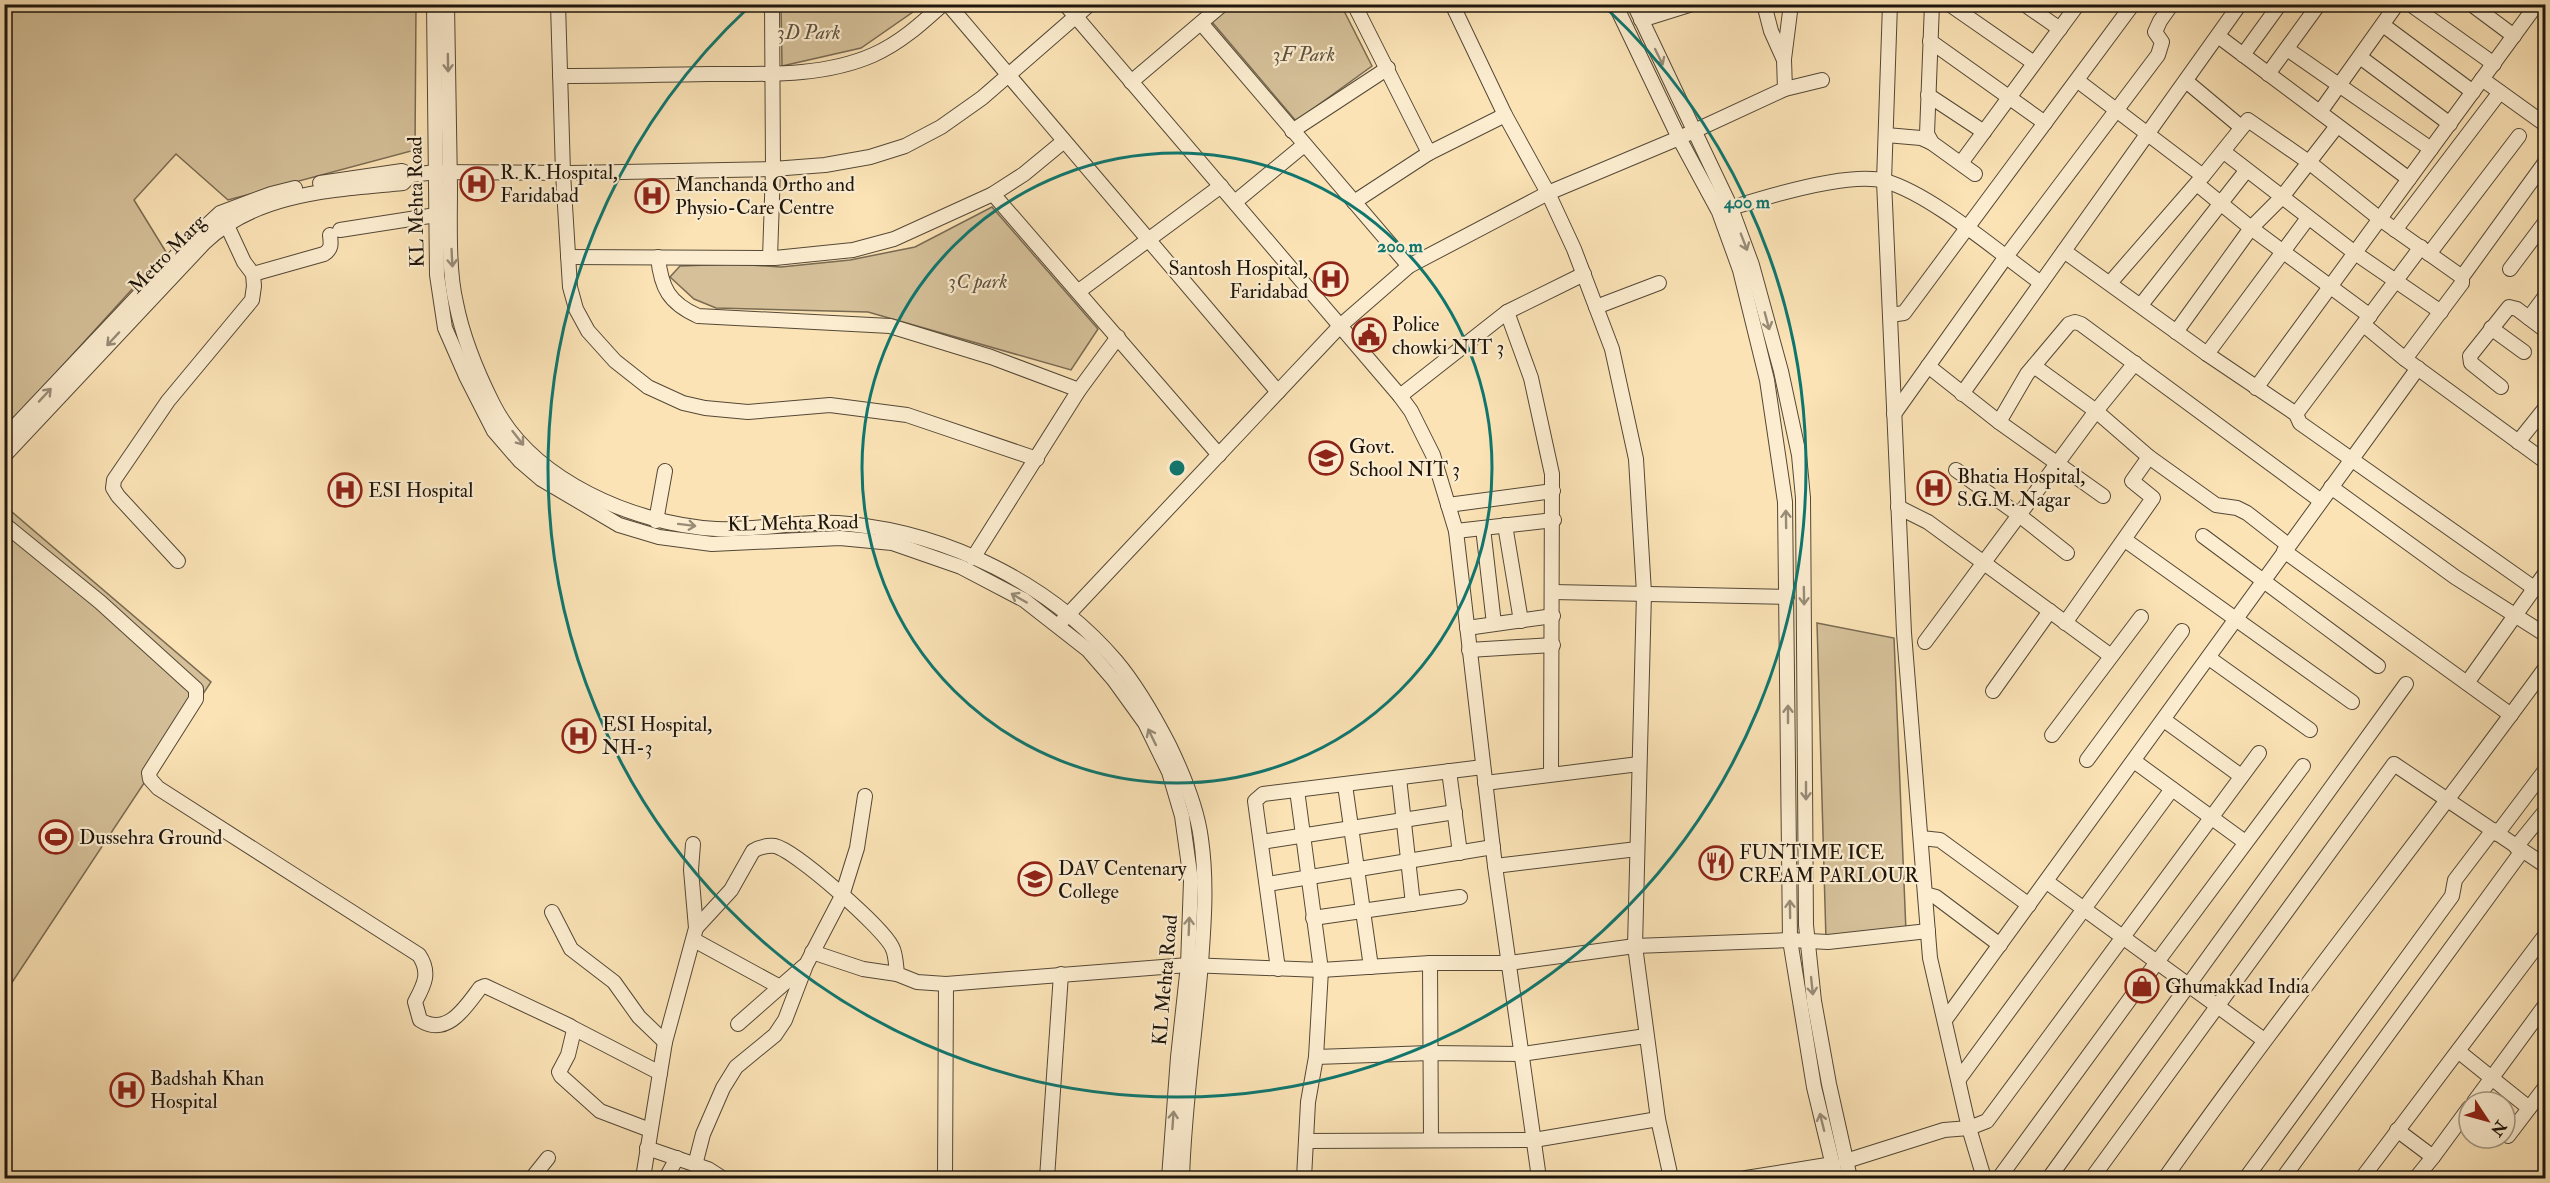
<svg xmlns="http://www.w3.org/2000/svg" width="2550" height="1183" viewBox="0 0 2550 1183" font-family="'IM FELL Double Pica',serif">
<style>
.green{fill:#d5c099;stroke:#796a52;stroke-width:1.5}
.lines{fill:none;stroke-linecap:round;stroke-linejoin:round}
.minor-casing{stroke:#544836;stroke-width:16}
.minor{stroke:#fcedd0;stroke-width:14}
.oneway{stroke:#988c78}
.ring{fill:none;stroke:#0f766e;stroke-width:3}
.labels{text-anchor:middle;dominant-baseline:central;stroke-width:4.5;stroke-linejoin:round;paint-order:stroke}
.park-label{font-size:20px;font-style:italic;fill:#5d513d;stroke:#fcedd0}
.poi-label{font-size:20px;fill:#1d150c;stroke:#fcedd0;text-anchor:start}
.street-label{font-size:20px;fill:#1d150c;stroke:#fcedd0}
.centre{fill:#0f766e;stroke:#fcedd0;stroke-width:3}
.ring-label{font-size:18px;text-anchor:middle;font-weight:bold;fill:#0f766e;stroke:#fcedd0;stroke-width:4.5;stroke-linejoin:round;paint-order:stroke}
</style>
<rect width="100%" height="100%" fill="#fbe3b6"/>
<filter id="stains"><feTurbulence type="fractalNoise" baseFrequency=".00333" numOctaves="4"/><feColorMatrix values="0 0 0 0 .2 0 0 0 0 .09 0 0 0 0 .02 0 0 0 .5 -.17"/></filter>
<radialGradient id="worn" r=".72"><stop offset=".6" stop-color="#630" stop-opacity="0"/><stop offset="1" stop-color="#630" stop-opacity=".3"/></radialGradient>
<g class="green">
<path d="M5,5H416L415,150L228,200L176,154L134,200L166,252L12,421L5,412Z"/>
<path d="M781,5V4L923,5L861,48L782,66Z"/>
<path d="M1232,5H1341L1372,66L1296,121L1212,22Z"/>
<path d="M992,207L1098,329L1071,370L868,312L716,308L694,299L670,277L680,266L735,264L781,267L850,260L915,247Z"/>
<path d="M5,506L211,682L5,993Z"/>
<path d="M1817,623L1894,638L1906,932L1826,940Z"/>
</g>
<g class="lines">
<defs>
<g id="minor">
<path d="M434,4L437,275L445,328L466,376L494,431L520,461L541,479L619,525L659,537L712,544L840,538L892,543L961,567L1024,600L1088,650L1114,680L1145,723L1169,772L1182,816L1191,881L1188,965L1178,1057L1169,1178"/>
<path d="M447,4C448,65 449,126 450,187C450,222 448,270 456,303C463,339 477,372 493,404C532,481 634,524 716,529C760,531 805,519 849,524C949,534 1050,584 1116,661C1137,686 1154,716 1169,745C1183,774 1197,807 1201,839C1207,881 1204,922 1201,963C1195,1035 1184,1107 1182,1178"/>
<path d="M558,4L563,173L570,287L576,309L588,331L615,361L648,387L683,403L705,408L748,412L830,405L907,415L1037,459"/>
<path d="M948,4L1278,392"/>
<path d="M1065,4L1400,396L1411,411L1433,455L1456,531L1495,866L1539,1178"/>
<path d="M1354,4L1429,153"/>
<path d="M1452,4L1505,115L1548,193L1574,249L1612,349L1636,459L1644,593L1635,946L1658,1119L1671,1178"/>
<path d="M1615,4L1679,138L1719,212L1740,270L1767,380L1785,502L1790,940L1814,1087L1836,1178"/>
<path d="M1634,4L1731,208L1752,265L1781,371L1799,455L1803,498L1806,925L1814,1001L1829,1084L1850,1178"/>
<path d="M1764,4L1771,31L1784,60L1785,89"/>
<path d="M1890,4L1884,181L1904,633L1930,958L1969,1128L1984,1178"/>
<path d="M1932,4L1927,134L1932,143L1975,174"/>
<path d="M1949,4L2034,63"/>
<path d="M2024,4L2060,29"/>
<path d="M2410,4L2494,64"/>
<path d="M2471,4L2514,36"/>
<path d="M1641,20L1692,4"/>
<path d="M1201,23L1409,266"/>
<path d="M2383,25L2473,92"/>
<path d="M2218,36L2409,179"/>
<path d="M1930,41L2045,123"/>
<path d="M2287,49L2431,149"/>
<path d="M2243,55L2280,4"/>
<path d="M2360,57L2450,124"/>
<path d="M1784,59L1791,4"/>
<path d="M2268,74L2319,4"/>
<path d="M560,76C610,76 660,75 711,74C764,74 823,77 873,55C900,43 921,24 943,4"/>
<path d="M2482,79L2546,125"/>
<path d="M2078,81L2203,176"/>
<path d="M2186,81L2241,127"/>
<path d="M1131,82L1223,4"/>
<path d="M1928,95L1984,132"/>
<path d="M2320,112L2397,4"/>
<path d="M1292,131L1388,68"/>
<path d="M1886,135L1921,138L1932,143"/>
<path d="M2224,152L2355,253L2441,312"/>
<path d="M1961,163L2078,4"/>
<path d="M320,183L402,171L411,175"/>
<path d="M2197,184L2251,228L2370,316"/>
<path d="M993,194L1219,455"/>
<path d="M1235,202L1304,145"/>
<path d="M1354,202L1429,153L1505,115"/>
<path d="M1725,210C1762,198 1849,171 1885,181C1933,195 1999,253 2041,283"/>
<path d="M340,230L436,215"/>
<path d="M2395,230L2500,92"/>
<path d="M2064,251L2207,354L2296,414L2300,423L2534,588"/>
<path d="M2429,254L2519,136"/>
<path d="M568,257L775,258L853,250L894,239L993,194L1024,174L1064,141"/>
<path d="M658,257C661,288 669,303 698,316L890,326L991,357L1079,390"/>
<path d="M770,258L773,169L772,4"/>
<path d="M2510,269L2546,221"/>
<path d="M253,274L324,254C332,249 331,244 330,235"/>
<path d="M2462,277L2546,161"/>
<path d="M2110,283L2203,176L2248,120L2310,163L2380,219L2462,277V283L2405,359"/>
<path d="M1079,291L1221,186"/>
<path d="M2141,305L2246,171"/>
<path d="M1596,307L1659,283"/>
<path d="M1507,312L1531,378L1552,474L1551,774"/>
<path d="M1890,315L1904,313L2133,4"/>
<path d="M2529,318L2546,295"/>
<path d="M2364,325L2405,359L2546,462"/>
<path d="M2491,328L2524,352"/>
<path d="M2176,332L2251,228L2282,197L2337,126"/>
<path d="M2207,354L2308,218"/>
<path d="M1928,366L1999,422L2027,374L2069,324L2075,322L2081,324L2321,501"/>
<path d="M2034,366L2096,411L2149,457L2216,505L2237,508L2247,513L2288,545"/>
<path d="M2501,387L2471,363L2470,356L2509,307L2517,309L2546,331"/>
<path d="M2256,388L2537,4"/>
<path d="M1962,394L2240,4"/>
<path d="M1400,396L1507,312L1584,274"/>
<path d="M1894,414L2005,258L2158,55L2162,42L2155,32L2160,21L2172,4"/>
<path d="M2296,414L2421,247"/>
<path d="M1999,422L2103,496"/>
<path d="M4,438L191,240L220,213L271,194L295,188"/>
<path d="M2518,442L2546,407"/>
<path d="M4,456L204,243C257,192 334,190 403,183L411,175L436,172L571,173L773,169L825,165L870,157L905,146L941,127L982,98L1090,4"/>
<path d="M1956,470L2019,515L2067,553"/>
<path d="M2331,487L2455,577L2546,635"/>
<path d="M1448,505L1553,491"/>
<path d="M1898,507L1928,522L2111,656"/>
<path d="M656,521L665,471"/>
<path d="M4,524L100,602L196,689V699L149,773L150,779L158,788L419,955C431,973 424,985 415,1002L420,1020C447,1037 465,1008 480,988L485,986L570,1026L574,1030L568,1055L559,1072L561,1076L600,1111L650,1130"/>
<path d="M1505,525L1521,621"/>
<path d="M1483,528L1494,624"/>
<path d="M1456,531L1554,520"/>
<path d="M2203,536L2378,666"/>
<path d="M2125,540L2352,702"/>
<path d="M2284,551L2511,715"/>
<path d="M973,558L1079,390L1118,337"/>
<path d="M178,561L118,496L113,488L114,480L168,401L252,300L254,286L253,274L244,262L223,217"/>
<path d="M1553,592L1787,597"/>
<path d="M1063,620L1340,326L1409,266L1548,193L1679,138L1785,89L1822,80"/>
<path d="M2065,623L2153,498L2132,481L2149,457"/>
<path d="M1467,628L1553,616"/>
<path d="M1925,642L2096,411L2135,363"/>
<path d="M1469,650L1553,645"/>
<path d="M2209,658L2310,730"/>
<path d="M2467,683L2546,572"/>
<path d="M1993,691L2050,611"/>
<path d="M2164,720L2241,776"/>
<path d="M2052,735L2141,617"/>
<path d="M2087,760L2182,631"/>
<path d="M2134,761L2245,842"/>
<path d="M1449,771L1460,853"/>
<path d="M1399,778L1413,904"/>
<path d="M1485,783L1639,764"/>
<path d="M1345,785L1371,967"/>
<path d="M1297,790L1321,970L1316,1057L1308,1102L1304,1178"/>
<path d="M2497,834L2546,769"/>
<path d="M1921,838L1940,840L2029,905"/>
<path d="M1261,842L1455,812"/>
<path d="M2516,847L2546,810"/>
<path d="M1495,866L1637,849"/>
<path d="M2047,882L2264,1040"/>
<path d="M1268,884L1493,847"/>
<path d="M1925,894L1936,897L2000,945"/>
<path d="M552,912L571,949L614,982L639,1017L665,1042"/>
<path d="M1313,918L1460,897"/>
<path d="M696,928L731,890L753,851C760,847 767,845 775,846C796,851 882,927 892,947C896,954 896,966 897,974L917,982L946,984"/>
<path d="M694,940L780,987"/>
<path d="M812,952L863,969L897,974"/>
<path d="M1430,963L1431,1140"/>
<path d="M1278,969L1255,801L1263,794L1483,767"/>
<path d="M1945,1020L2418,368"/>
<path d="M738,1024L804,966"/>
<path d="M573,1028L660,1073"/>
<path d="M2458,1051L2529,1108"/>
<path d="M1316,1057L1430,1053L1522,1054L1646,1036"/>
<path d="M1959,1079L2172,789"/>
<path d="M2474,1102L2546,1004"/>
<path d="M2397,1130L2433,1157L2469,1108"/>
<path d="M2508,1136L2546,1086"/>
<path d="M1306,1141L1534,1140L1658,1119"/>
<path d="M647,1148L708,1169L722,1178"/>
<path d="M1846,1161L1944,1130L1969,1128L1987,1121L2259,753"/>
<path d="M695,1165L703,1134L723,1088L736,1067L775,1035L785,1020L806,965L842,896L857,848L865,796"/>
<path d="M532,1178L548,1158"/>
<path d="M643,1178L665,1042L696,928L691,870L693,844"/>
<path d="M666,1178L677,1158"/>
<path d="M945,1178L946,984L1188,965L1321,970L1430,963H1509L1635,946L1790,940L1828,942L1928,931"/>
<path d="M1047,1178L1061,974"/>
<path d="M1746,1178L1833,1164"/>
<path d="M1999,1178L2157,962L2303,766"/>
<path d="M2049,1178L2406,684"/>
<path d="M2092,1178L2394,764L2546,866"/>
<path d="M2165,1178C2287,1005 2421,839 2546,667"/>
<path d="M2246,1178L2452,896L2455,880L2493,830"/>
<path d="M2283,1178L2522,851"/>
<path d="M2362,1178L2543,938"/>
<path d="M2416,1178L2433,1157"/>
</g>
</defs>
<use href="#minor" class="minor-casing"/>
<use href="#minor" class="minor"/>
</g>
<defs><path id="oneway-shaft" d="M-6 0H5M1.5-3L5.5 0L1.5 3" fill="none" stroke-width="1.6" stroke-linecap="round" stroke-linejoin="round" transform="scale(1.5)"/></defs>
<g class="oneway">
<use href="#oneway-shaft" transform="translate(1659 57) rotate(64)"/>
<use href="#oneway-shaft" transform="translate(448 63) rotate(89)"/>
<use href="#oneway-shaft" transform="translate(1744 242) rotate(69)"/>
<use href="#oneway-shaft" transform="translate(452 258) rotate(87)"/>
<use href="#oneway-shaft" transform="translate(1767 321) rotate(75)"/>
<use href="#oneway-shaft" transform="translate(113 339) rotate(133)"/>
<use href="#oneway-shaft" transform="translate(45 395) rotate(-47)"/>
<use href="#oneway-shaft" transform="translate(518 438) rotate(52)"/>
<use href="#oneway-shaft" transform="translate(1786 519) rotate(-91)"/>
<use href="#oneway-shaft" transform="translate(687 525) rotate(7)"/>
<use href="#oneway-shaft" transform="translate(1804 596) rotate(89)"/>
<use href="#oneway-shaft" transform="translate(1019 598) rotate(-150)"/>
<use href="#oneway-shaft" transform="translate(1788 714) rotate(-90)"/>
<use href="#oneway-shaft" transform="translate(1152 737) rotate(-116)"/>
<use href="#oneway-shaft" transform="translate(1806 791) rotate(90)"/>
<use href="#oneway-shaft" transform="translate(1790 909) rotate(-91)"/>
<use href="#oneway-shaft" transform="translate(1189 926) rotate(-88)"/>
<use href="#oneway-shaft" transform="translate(1812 986) rotate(84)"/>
<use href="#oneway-shaft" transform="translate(1173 1120) rotate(-86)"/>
<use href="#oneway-shaft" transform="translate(1822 1122) rotate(-104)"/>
</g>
<g class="ring">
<circle cx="1177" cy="468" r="315"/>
<path d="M1606 8A629 629 0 1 1 748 8"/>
</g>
<defs>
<symbol id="hospital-ring" viewBox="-11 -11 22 22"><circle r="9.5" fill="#fcedd0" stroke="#8f2418" stroke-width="1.5"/><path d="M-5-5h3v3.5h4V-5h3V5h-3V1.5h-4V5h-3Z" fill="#8f2418"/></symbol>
<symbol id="civic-ring" viewBox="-11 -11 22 22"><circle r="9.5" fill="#fcedd0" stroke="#8f2418" stroke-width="1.5"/><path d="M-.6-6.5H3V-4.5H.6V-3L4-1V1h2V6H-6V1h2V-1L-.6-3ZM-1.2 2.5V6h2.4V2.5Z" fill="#8f2418"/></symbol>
<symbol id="school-ring" viewBox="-11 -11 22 22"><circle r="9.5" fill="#fcedd0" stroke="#8f2418" stroke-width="1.5"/><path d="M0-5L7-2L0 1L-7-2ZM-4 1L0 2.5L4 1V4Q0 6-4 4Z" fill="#8f2418"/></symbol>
<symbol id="stadium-ring" viewBox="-11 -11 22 22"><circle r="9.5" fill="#fcedd0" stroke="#8f2418" stroke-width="1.5"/><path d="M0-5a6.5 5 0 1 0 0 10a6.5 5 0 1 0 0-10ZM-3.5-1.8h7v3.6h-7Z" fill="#8f2418"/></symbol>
<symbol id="restaurant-ring" viewBox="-11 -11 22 22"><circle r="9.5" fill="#fcedd0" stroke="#8f2418" stroke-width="1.5"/><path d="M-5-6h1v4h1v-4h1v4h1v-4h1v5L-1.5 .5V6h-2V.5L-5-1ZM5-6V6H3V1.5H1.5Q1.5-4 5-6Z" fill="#8f2418"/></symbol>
<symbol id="university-ring" viewBox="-11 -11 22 22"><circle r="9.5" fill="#fcedd0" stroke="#8f2418" stroke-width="1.5"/><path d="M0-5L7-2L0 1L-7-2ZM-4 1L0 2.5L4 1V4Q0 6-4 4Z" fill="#8f2418"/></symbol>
<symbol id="shop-ring" viewBox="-11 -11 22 22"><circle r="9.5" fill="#fcedd0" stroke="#8f2418" stroke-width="1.5"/><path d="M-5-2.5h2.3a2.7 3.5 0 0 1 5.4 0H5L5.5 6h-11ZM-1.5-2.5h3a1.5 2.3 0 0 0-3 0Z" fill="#8f2418"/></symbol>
</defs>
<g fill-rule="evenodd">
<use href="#hospital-ring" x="458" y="165" width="38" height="38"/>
<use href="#hospital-ring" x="633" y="177" width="38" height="38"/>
<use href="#hospital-ring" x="1312" y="260" width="38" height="38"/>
<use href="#civic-ring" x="1350" y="316" width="38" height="38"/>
<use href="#school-ring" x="1307" y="439" width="38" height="38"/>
<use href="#hospital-ring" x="1915" y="469" width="38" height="38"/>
<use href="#hospital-ring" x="326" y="471" width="38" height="38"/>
<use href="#hospital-ring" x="560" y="717" width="38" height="38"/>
<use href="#stadium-ring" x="37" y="818" width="38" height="38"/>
<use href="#restaurant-ring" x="1697" y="844" width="38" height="38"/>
<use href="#university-ring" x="1016" y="860" width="38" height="38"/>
<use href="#shop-ring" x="2123" y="967" width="38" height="38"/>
<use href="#hospital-ring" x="108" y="1071" width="38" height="38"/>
</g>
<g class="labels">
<g class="park-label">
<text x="809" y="32">3D Park</text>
<text x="1304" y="54">3F Park</text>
<text x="978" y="281">3C park</text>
</g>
<g class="poi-label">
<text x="500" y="172">R. K. Hospital,<tspan x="500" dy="23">Faridabad</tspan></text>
<text x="675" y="184">Manchanda Ortho and<tspan x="675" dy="23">Physio-Care Centre</tspan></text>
<text x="1308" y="268" text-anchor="end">Santosh Hospital,<tspan x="1308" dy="23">Faridabad</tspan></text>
<text x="1392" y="324">Police<tspan x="1392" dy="23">chowki NIT 3</tspan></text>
<text x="1349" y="446">Govt.<tspan x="1349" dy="23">School NIT 3</tspan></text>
<text x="1957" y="476">Bhatia Hospital,<tspan x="1957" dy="23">S.G.M. Nagar</tspan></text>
<text x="368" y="490">ESI Hospital</text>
<text x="602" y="724">ESI Hospital,<tspan x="602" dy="23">NH-3</tspan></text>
<text x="79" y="837">Dussehra Ground</text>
<text x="1739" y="852">FUNTIME ICE<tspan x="1739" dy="23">CREAM PARLOUR</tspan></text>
<text x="1058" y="868">DAV Centenary<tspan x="1058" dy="23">College</tspan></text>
<text x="2165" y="986">Ghumakkad India</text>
<text x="150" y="1078">Badshah Khan<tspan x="150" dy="23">Hospital</tspan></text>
</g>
<g class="street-label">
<text transform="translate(416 202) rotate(-91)">KL Mehta Road</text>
<text transform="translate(167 254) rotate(-46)">Metro Marg</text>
<text transform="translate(793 523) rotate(-1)">KL Mehta Road</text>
<text transform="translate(1165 980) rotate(-85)">KL Mehta Road</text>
</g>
</g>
<circle cx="1177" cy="468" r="9" class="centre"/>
<g class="ring-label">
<text x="1747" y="208">400 m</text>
<text x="1400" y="252">200 m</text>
</g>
<rect width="2550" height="1183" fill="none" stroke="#fbe3b6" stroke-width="24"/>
<rect x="6" y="6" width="2538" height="1171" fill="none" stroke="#1d150c" stroke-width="3"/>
<rect x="12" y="12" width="2526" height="1159" fill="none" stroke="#1d150c" stroke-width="1.5"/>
<g transform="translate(2487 1120) rotate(126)"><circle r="28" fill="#fcedd0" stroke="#a39782" stroke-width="1.5"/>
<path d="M0-4.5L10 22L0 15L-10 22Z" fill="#8f2418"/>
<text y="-9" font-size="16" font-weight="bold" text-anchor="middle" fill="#1d150c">N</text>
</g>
<rect width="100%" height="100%" filter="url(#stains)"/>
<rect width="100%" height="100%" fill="url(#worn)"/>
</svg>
